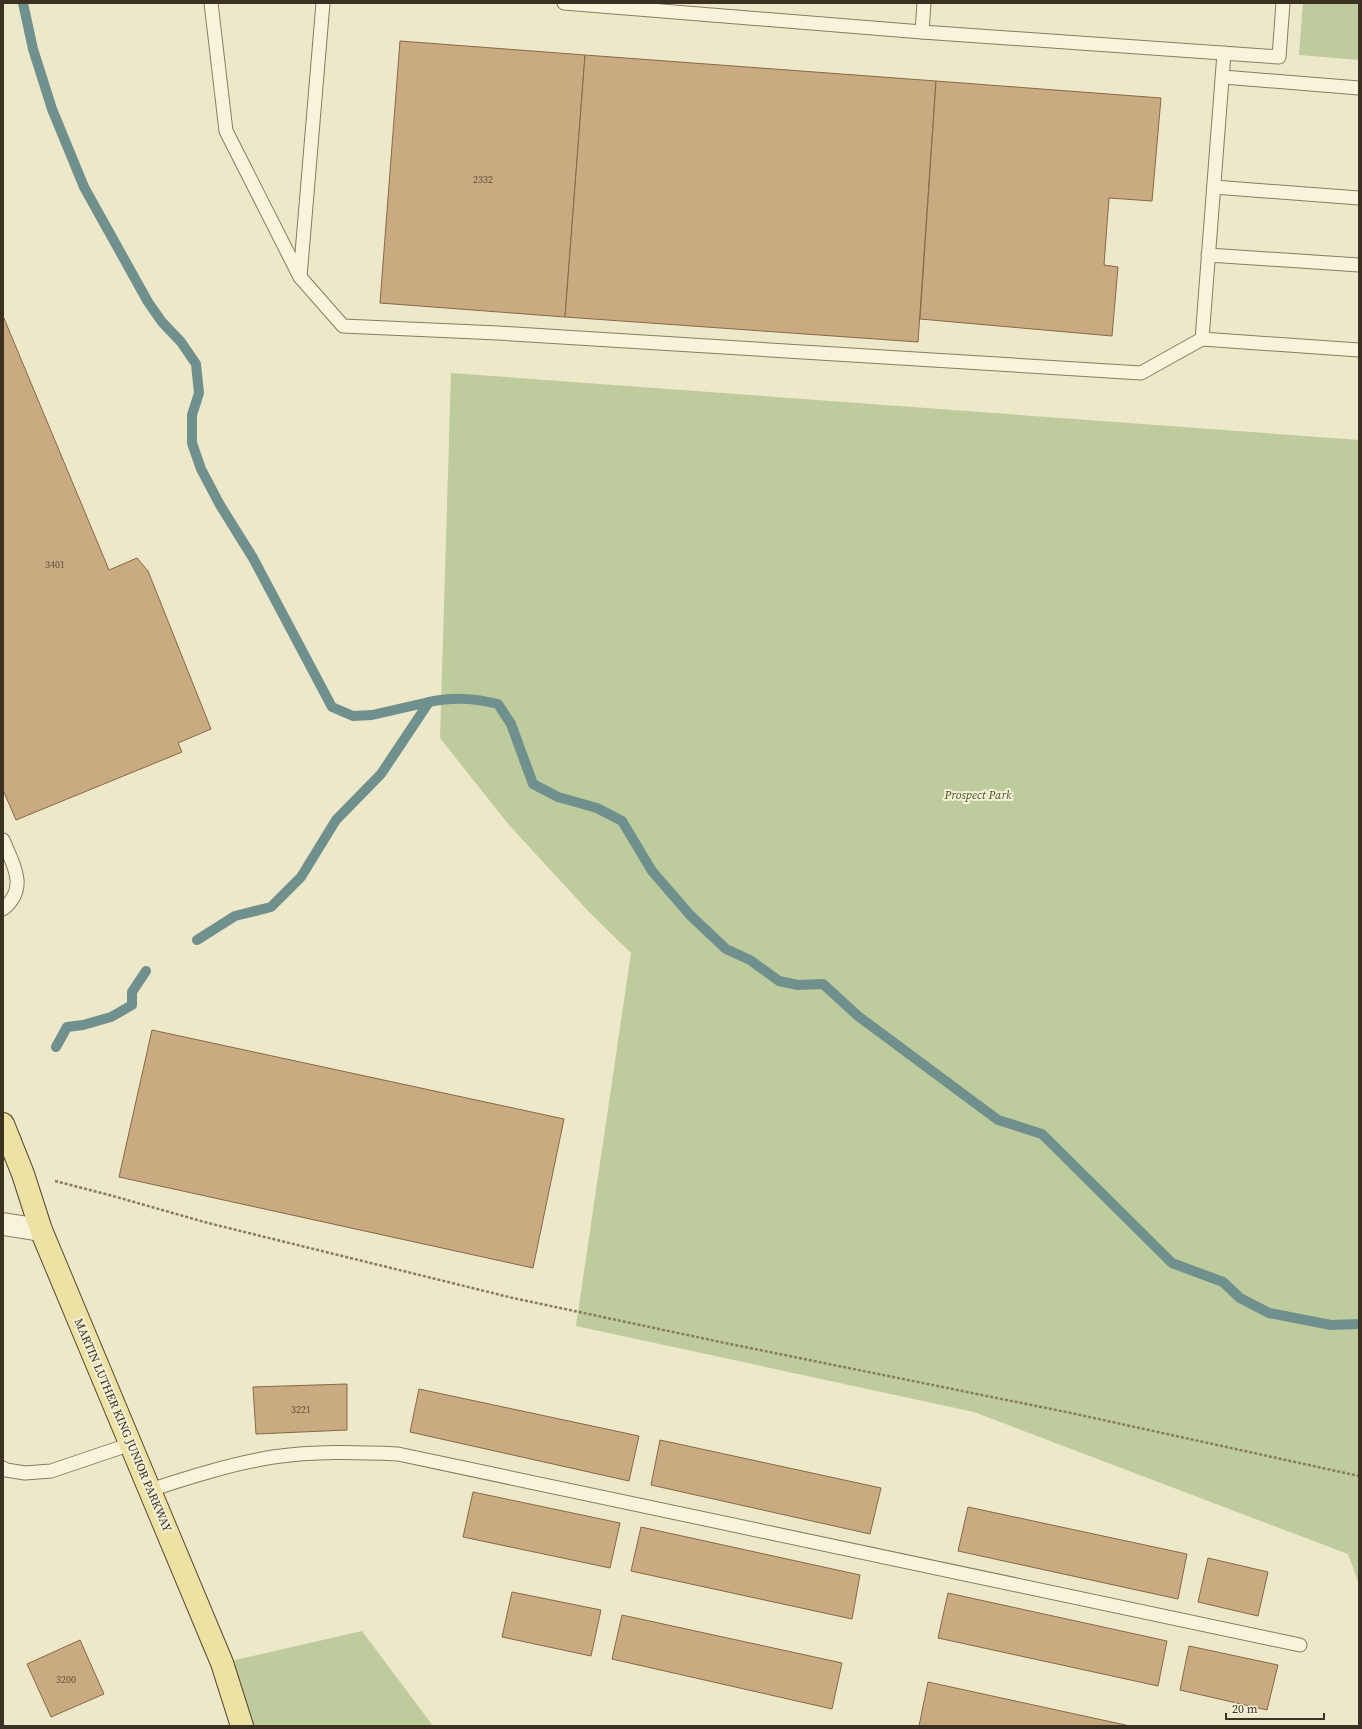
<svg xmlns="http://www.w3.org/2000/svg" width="1362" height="1729" viewBox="0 0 1362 1729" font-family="'Source Serif 4',serif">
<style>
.green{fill:#becb9d}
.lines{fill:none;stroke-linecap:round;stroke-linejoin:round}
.stream{stroke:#70908d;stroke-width:10}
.building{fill:#c9aa81;stroke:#876945}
.lane-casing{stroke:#897b5e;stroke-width:15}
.street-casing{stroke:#897b5e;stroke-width:24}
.primary-casing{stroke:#574932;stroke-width:24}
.path{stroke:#897b5e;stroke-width:2.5;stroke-dasharray:3 2;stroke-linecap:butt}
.lane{stroke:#f8f4dc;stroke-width:13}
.street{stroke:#f8f4dc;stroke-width:22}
.primary{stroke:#ede2a4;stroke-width:22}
.labels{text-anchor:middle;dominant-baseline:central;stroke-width:4;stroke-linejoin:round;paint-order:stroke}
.number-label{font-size:10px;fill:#5e4f39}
.park-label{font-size:12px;font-style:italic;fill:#435529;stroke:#f5f1d8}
.street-label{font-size:12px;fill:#3a3121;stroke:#f5f1d8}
</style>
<rect width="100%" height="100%" fill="#ede8c9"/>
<g class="green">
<path d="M1303,3H1359V60L1299,55Z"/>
<path d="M451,373L1359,440V1584L1348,1554L974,1412L576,1326L631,953L589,912L509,825L440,738Z"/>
<path d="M362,1631L433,1726H242L222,1663Z"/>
</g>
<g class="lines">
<g class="stream">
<path d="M23,3L33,49L52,109L84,187L148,302L162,322L181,342L196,364L199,393L192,415V443L201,469L220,505L253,558L332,707L353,716L372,715L429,702"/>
<path d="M197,940L235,916L271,907L301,877L336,820L381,774L429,702C454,697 473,698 498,704L511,724L533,784L558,797L597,808L622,821L652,871L690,915L726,949L750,960L779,981L798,985L823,984L858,1016L998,1120L1042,1134L1172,1263L1223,1282L1240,1298L1269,1313L1331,1325L1359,1324"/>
<path d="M56,1047L67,1027L83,1025L111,1017L132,1005V992L146,971"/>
</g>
</g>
<g class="building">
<path d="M400,41L585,55L565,317L380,303Z"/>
<path d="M585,55L936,81L918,342L565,317Z"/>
<path d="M936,81L1161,98L1152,201L1109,198L1104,265L1118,267L1112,336L920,319Z"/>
<path d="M3,316L109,570L137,558L148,571L211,729L178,743L182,752L16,820L3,790Z"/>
<path d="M152,1030L564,1119L533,1268L119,1177Z"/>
<path d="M347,1384V1430L256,1434L253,1387Z"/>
<path d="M419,1389L639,1436L629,1481L410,1432Z"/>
<path d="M660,1440L881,1488L870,1534L651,1485Z"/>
<path d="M473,1492L620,1523L610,1568L463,1537Z"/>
<path d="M968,1507L1187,1554L1178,1599L958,1551Z"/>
<path d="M641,1527L860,1575L852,1619L631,1571Z"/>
<path d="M1208,1558L1268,1572L1258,1616L1198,1602Z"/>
<path d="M512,1592L601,1610L591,1656L502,1637Z"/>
<path d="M948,1593L1167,1641L1158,1686L938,1638Z"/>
<path d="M622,1615L842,1663L832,1709L612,1659Z"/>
<path d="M80,1640L104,1694L51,1717L27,1664Z"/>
<path d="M1189,1646L1278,1665L1267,1710L1180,1690Z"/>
<path d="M928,1682L1130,1726H919Z"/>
</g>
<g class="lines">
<defs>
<g id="lane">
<path d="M211,3L226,131L300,277L323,3"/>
<path d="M564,3L922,32L1279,57L1283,3"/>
<path d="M922,32L924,3"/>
<path d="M1224,53L1202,339L1359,350"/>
<path d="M1223,77L1359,88"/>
<path d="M1214,187L1359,198"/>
<path d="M1208,255L1359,265"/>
<path d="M300,277L343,326L498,333L1141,373L1202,339"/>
<path d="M3,840C13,864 29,888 3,909"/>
<path d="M3,1468L6,1470L25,1473L51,1471L131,1444"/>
<path d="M150,1490C190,1477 231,1464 273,1457C314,1451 356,1452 398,1454L1300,1645"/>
</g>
<path id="street" d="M3,1224L41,1230"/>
<path id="primary" d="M3,1124L23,1174L41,1230L222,1663L242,1726"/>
</defs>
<use href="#lane" class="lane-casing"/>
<use href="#street" class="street-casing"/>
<use href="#primary" class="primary-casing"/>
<path class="path" d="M55,1181L113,1196L208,1223L513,1298L725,1343L1071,1413L1359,1476"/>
<use href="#lane" class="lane"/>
<use href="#street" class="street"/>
<use href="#primary" class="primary"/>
</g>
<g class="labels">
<g class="number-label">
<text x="483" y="179">2332</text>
<text x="55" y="564">3401</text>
<text x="301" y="1409">3221</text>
<text x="66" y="1679">3200</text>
</g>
<g class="park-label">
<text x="978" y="795">Prospect Park</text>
</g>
<g class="street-label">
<text transform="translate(123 1425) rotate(67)">MARTIN LUTHER KING JUNIOR PARKWAY</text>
</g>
</g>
<rect width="1362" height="1729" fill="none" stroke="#3a3121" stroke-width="8"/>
<path d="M1226 1713v6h98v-6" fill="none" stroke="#3a3121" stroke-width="2"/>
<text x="1232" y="1713" font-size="12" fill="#3a3121" stroke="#f5f1d8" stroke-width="3" paint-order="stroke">20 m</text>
</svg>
